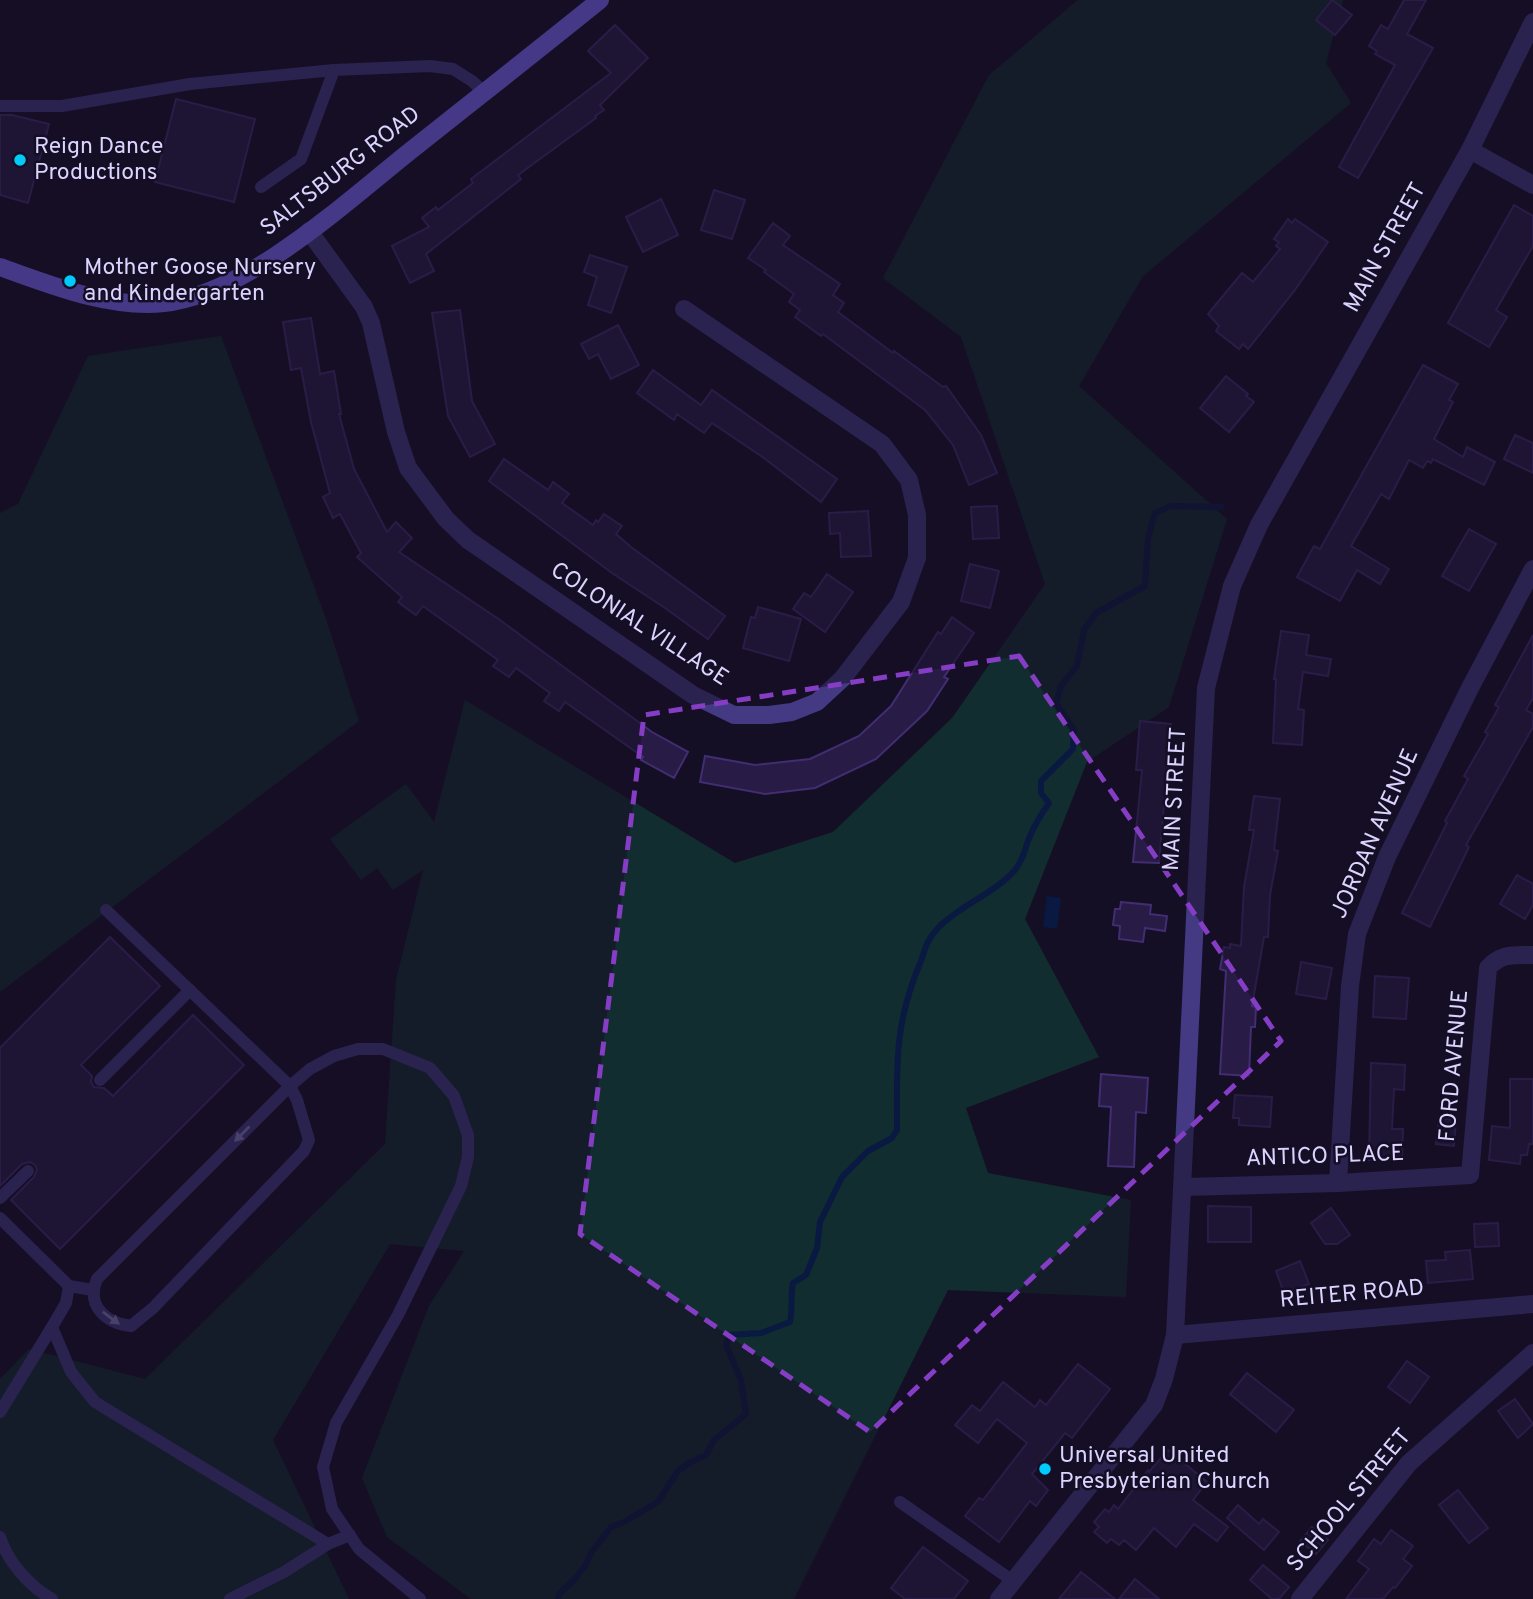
<svg xmlns="http://www.w3.org/2000/svg" width="1533" height="1599" viewBox="0 0 1533 1599" font-family="Overpass,sans-serif">
<style>
.green{fill:#122d2f}
.water{fill:#0a1942}
.lines{fill:none;stroke-linecap:round;stroke-linejoin:round}
.stream{stroke:#0a1942;stroke-width:6}
.building{fill:#281b46;stroke:#422d72;stroke-width:2}
.service{stroke:#443a84;stroke-width:12}
.minor{stroke:#443a84;stroke-width:18}
.tertiary{stroke:#443a84;stroke-width:18}
.secondary{stroke:#7d6afe;stroke-width:18}
.oneway{fill:#887fbb}
.marked{fill:none;stroke:#853dc5;stroke-width:5;stroke-dasharray:14 9;stroke-linejoin:round}
.poi-dot{fill:#01cafd;stroke:#150f25;stroke-width:2.5}
.labels{text-anchor:middle;dominant-baseline:central;stroke-width:5;stroke-linejoin:round;paint-order:stroke}
.poi-label{font-size:23px;fill:#dcd3ff;stroke:#150f25;text-anchor:start}
.street-label{font-size:23px;fill:#dcd3ff;stroke:#150f25}
</style>
<rect width="100%" height="100%" fill="#150f25"/>
<g class="green">
<path d="M1078,0H1343L1326,63L1351,103L1143,276L1079,386L1227,519L1169,707L1087,762L1025,919L1099,1057L966,1108L988,1173L1131,1200L1126,1297L948,1290L794,1599H471L387,1537L362,1478L429,1306L464,1251L390,1244L273,1440L349,1599H0V1379L29,1349L145,1379L385,1144L396,980L423,870L393,890L377,868L361,880L330,839L406,784L434,822L465,700L735,863L833,832L952,718L1045,584L961,337L883,278L989,75Z"/>
<path d="M221,336L325,616L359,721L0,992V513L18,504L88,356Z"/>
</g>
<path class="water" d="M1047,896L1061,898L1057,929L1043,927Z"/>
<g class="lines">
<path class="stream" d="M558,1599L559,1594L574,1580L585,1566L591,1553L611,1527L624,1522L658,1502L678,1471L689,1463L706,1455L714,1440L746,1414L741,1380L726,1345L729,1335L761,1333L790,1322C793,1308 790,1296 793,1283L806,1275L817,1248L820,1222L842,1177L868,1151L892,1138L897,1130C897,1067 894,1026 919,966C926,950 924,943 938,928C960,905 994,894 1015,870C1024,859 1025,847 1030,836C1035,824 1042,813 1049,803L1041,793V781L1073,749L1074,730L1056,703L1061,686L1077,666L1084,630L1096,613L1145,586L1148,538L1155,513L1171,506L1222,507"/>
</g>
<g class="building">
<path d="M1332,0L1352,15L1335,35L1316,20Z"/>
<path d="M1404,0H1426L1407,34L1433,48L1358,178L1339,167L1395,65L1375,54L1377,51L1369,46L1381,25L1388,29Z"/>
<path d="M615,25L648,58L600,105L604,110L595,116L596,118L518,175L521,179L426,254L434,271L410,283L392,246L429,227L422,218L436,207L438,210L473,183L471,179L611,73L588,51Z"/>
<path d="M176,99L255,119L234,202L155,182Z"/>
<path d="M0,115H12L49,124L28,203L0,195Z"/>
<path d="M714,190L745,200L732,239L701,230Z"/>
<path d="M661,199L678,235L643,252L626,217Z"/>
<path d="M1514,205L1533,216V246L1496,310L1507,317L1489,347L1448,323Z"/>
<path d="M1288,219L1292,223L1295,219L1328,242L1295,290L1248,349L1243,344L1239,349L1216,331L1219,326L1208,314L1242,273L1253,282L1280,249L1276,246L1279,242L1274,239Z"/>
<path d="M773,223L790,236L783,245L840,284L833,295L844,303L838,312L893,353L894,351L943,387L946,386L981,435L997,473L969,485L953,445L925,410L823,334L821,336L795,317L800,310L789,302L794,294L764,272L766,270L748,258Z"/>
<path d="M590,255L627,267L611,313L588,305L597,277L584,272Z"/>
<path d="M460,310L472,401L495,444L470,457L448,416L432,313Z"/>
<path d="M311,318L320,374L334,371L341,414H339L354,469L387,532L396,522L412,538L399,552L500,620L652,732L688,752L674,778L641,760L643,757L565,702L559,711L544,701L550,693L516,668L509,677L493,666L498,660L423,606L416,615L398,602L402,597L357,557L361,553L340,514L333,518L323,497L330,493L311,422L301,368L291,370L283,322Z"/>
<path d="M618,325L639,365L611,379L598,354L589,359L581,344Z"/>
<path d="M1423,365L1458,384L1449,400L1453,402L1434,439L1463,457L1467,447L1495,462L1484,485L1433,459L1431,463L1427,461L1423,468L1409,460L1389,499L1381,494L1351,546L1389,569L1380,584L1357,570L1340,601L1297,577L1314,546L1320,549Z"/>
<path d="M653,370L701,405L712,390L837,479L821,502L764,458L712,423L704,433L677,414L674,420L637,393Z"/>
<path d="M1226,376L1248,394L1246,396L1254,402L1229,432L1200,408Z"/>
<path d="M1515,435L1533,443V473L1504,459Z"/>
<path d="M504,459L548,490L553,482L569,494L562,503L593,525L596,520L598,522L604,514L622,526L616,534L631,547L725,616L708,639L665,608L612,573L489,481Z"/>
<path d="M997,506L999,538L973,539L971,507Z"/>
<path d="M868,511L871,556L841,557L840,533L830,534L829,513Z"/>
<path d="M1469,529L1496,544L1469,591L1442,576Z"/>
<path d="M970,564L999,571L990,608L961,601Z"/>
<path d="M827,574L853,592L825,632L793,609L804,593L811,597Z"/>
<path d="M758,607L801,619L789,661L743,648L751,617L755,618Z"/>
<path d="M952,617L974,633L944,677L948,679L927,711L876,759L815,788L765,794L700,782L705,756L755,765L810,759L859,736L891,706L938,632L941,634Z"/>
<path d="M1281,631L1309,635L1306,655L1331,659L1328,676L1303,672L1298,709L1304,710L1302,745L1273,743L1276,679H1274Z"/>
<path d="M1533,635V698L1526,710L1533,714V727L1466,845L1469,847L1430,927L1402,913L1447,823L1445,821L1468,779L1464,776L1488,734L1485,732L1499,707L1495,705Z"/>
<path d="M1140,721L1171,724L1159,863L1133,862L1142,770H1136Z"/>
<path d="M1254,796L1280,799L1274,850L1278,851L1270,895L1268,937H1264L1252,1006L1256,1007L1255,1027H1251L1249,1076L1220,1074L1226,971L1220,969L1224,947L1230,948V944L1241,946L1244,887L1254,830H1249Z"/>
<path d="M1517,875L1533,884V905L1525,919L1500,904Z"/>
<path d="M1121,902L1151,905L1150,914L1167,916L1165,931L1145,928L1143,942L1119,939L1120,926L1113,925L1115,909H1120Z"/>
<path d="M110,937L160,986L81,1065L92,1076L91,1082L94,1087L104,1088L113,1096L193,1015L244,1065L60,1249L11,1200L34,1177L37,1170L35,1165L30,1162L22,1164L0,1186V1048Z"/>
<path d="M1301,962L1332,968L1326,999L1296,994Z"/>
<path d="M1375,976L1409,978L1406,1019L1373,1017Z"/>
<path d="M1371,1063L1405,1065L1404,1090L1394,1089L1392,1129H1403L1402,1160H1369Z"/>
<path d="M1101,1074L1148,1078L1146,1113L1136,1112L1134,1167L1108,1166L1111,1107L1099,1106Z"/>
<path d="M1510,1079H1533V1144H1529L1527,1155H1521L1520,1164L1489,1160L1492,1126L1510,1128Z"/>
<path d="M1235,1095L1272,1097L1270,1127L1239,1125V1118H1233Z"/>
<path d="M1439,1118L1456,1120L1454,1146L1436,1144Z"/>
<path d="M1208,1206L1251,1207V1242H1208Z"/>
<path d="M1331,1208L1350,1235L1337,1244H1325L1311,1223Z"/>
<path d="M1498,1223L1499,1246L1475,1247L1474,1224Z"/>
<path d="M1470,1250L1473,1279L1428,1283L1426,1261L1446,1260L1445,1252Z"/>
<path d="M1300,1261L1309,1284L1284,1293L1276,1271Z"/>
<path d="M1407,1361L1429,1377L1410,1403L1388,1387Z"/>
<path d="M1078,1364L1110,1389L1072,1438L1065,1433L1032,1474L1048,1490L1036,1506L1030,1501L999,1542L965,1516L979,1498L983,1500L1027,1443L997,1419L978,1443L955,1425L972,1405L980,1411L1003,1382L1035,1407L1040,1400L1046,1405Z"/>
<path d="M1247,1373L1294,1410L1276,1432L1230,1394Z"/>
<path d="M1515,1399L1533,1424L1518,1438L1498,1411Z"/>
<path d="M1168,1450L1207,1482L1193,1500L1228,1527L1217,1541L1194,1524L1176,1547L1154,1528L1136,1550L1124,1540L1119,1545L1111,1539L1107,1543L1094,1532L1099,1527L1094,1522L1105,1509L1109,1512L1114,1505L1118,1509L1148,1470L1149,1472Z"/>
<path d="M1458,1490L1488,1528L1469,1543L1439,1505Z"/>
<path d="M1238,1505L1259,1524L1263,1519L1279,1532L1264,1550L1227,1518Z"/>
<path d="M1312,1527L1328,1540L1316,1554L1300,1541Z"/>
<path d="M1391,1530L1413,1546L1403,1559L1412,1566L1395,1588L1393,1587L1383,1599H1346L1369,1569L1358,1561L1374,1539L1381,1544Z"/>
<path d="M923,1547L968,1581L954,1599H905L891,1588Z"/>
<path d="M1263,1565L1289,1587L1279,1599H1272L1250,1580Z"/>
<path d="M1081,1572L1115,1599H1059Z"/>
<path d="M1135,1579L1159,1599H1119Z"/>
</g>
<g class="lines">
<g class="service">
<path d="M0,106H62L190,84L334,70L430,66L453,69L472,81L484,92"/>
<path d="M261,187L301,159L334,70"/>
<path d="M106,910L290,1086L297,1100L309,1140L304,1151L153,1308L131,1326C105,1323 86,1305 97,1279L290,1086L310,1069L334,1056L358,1049H383L430,1068L454,1096L468,1135V1157L461,1186L398,1315L336,1423L323,1467L332,1509L359,1549L420,1599"/>
<path d="M100,1080L190,990"/>
<path d="M0,1198L28,1171"/>
<path d="M0,1218L69,1286L93,1290"/>
<path d="M69,1286L66,1303L52,1327L71,1372L95,1402L328,1544L350,1535"/>
<path d="M0,1412L52,1327"/>
<path d="M900,1502L1013,1581"/>
<path d="M0,1537C8,1562 29,1586 52,1599"/>
<path d="M230,1599L284,1572L328,1544"/>
</g>
<g class="minor">
<path d="M1470,150L1533,185"/>
<path d="M309,231L364,307L371,323L396,432L408,468L446,519L468,540L693,695L734,715H769L792,712L817,702L843,678L901,602L917,558V515L909,480L882,444L684,309"/>
<path d="M1338,1183L1350,986L1357,934L1387,857L1470,688L1533,569"/>
<path d="M1183,1187L1338,1183L1470,1175L1488,968C1501,953 1514,955 1533,955"/>
<path d="M1175,1335L1533,1304"/>
<path d="M1300,1599L1409,1463L1533,1353"/>
</g>
<path class="tertiary" d="M999,1599L1154,1405L1164,1379L1175,1335L1206,688L1232,586L1259,525L1470,150L1533,22"/>
<path class="secondary" d="M0,267C51,285 109,309 164,303C247,294 345,203 409,152C473,101 537,51 600,0"/>
</g>
<defs><path id="oneway-solid" d="M-6-.8H1V-3.2L6.5 0L1 3.2V.8H-6Z" transform="scale(1.75)"/></defs>
<g class="oneway">
<use href="#oneway-solid" transform="translate(242 1134) rotate(135)"/>
<use href="#oneway-solid" transform="translate(111 1318) rotate(37)"/>
</g>
<path d="M0 0H1533V1599H0ZM1019,656L1281,1041L870,1432L580,1234L644,715Z" fill="#150f25" fill-opacity=".55" fill-rule="evenodd"/>
<path class="marked" d="M1019,656L1281,1041L870,1432L580,1234L644,715Z"/>
<g class="poi-dot">
<circle cx="20" cy="160" r="7"/>
<circle cx="70" cy="281" r="7"/>
<circle cx="1045" cy="1469" r="7"/>
</g>
<g class="labels">
<g class="poi-label">
<text x="34" y="147">Reign Dance<tspan x="34" dy="26">Productions</tspan></text>
<text x="84" y="268">Mother Goose Nursery<tspan x="84" dy="26">and Kindergarten</tspan></text>
<text x="1059" y="1456">Universal United<tspan x="1059" dy="26">Presbyterian Church</tspan></text>
</g>
<g class="street-label">
<text transform="translate(341 172) rotate(-38)">SALTSBURG ROAD</text>
<text transform="translate(1386 248) rotate(-61)">MAIN STREET</text>
<text transform="translate(639 625) rotate(33)">COLONIAL VILLAGE</text>
<text transform="translate(1176 799) rotate(-87)">MAIN STREET</text>
<text transform="translate(1376 834) rotate(-66)">JORDAN AVENUE</text>
<text transform="translate(1455 1066) rotate(-85)">FORD AVENUE</text>
<text transform="translate(1325 1157) rotate(-2)">ANTICO PLACE</text>
<text transform="translate(1352 1295) rotate(-5)">REITER ROAD</text>
<text transform="translate(1350 1501) rotate(-50)">SCHOOL STREET</text>
</g>
</g>
</svg>
